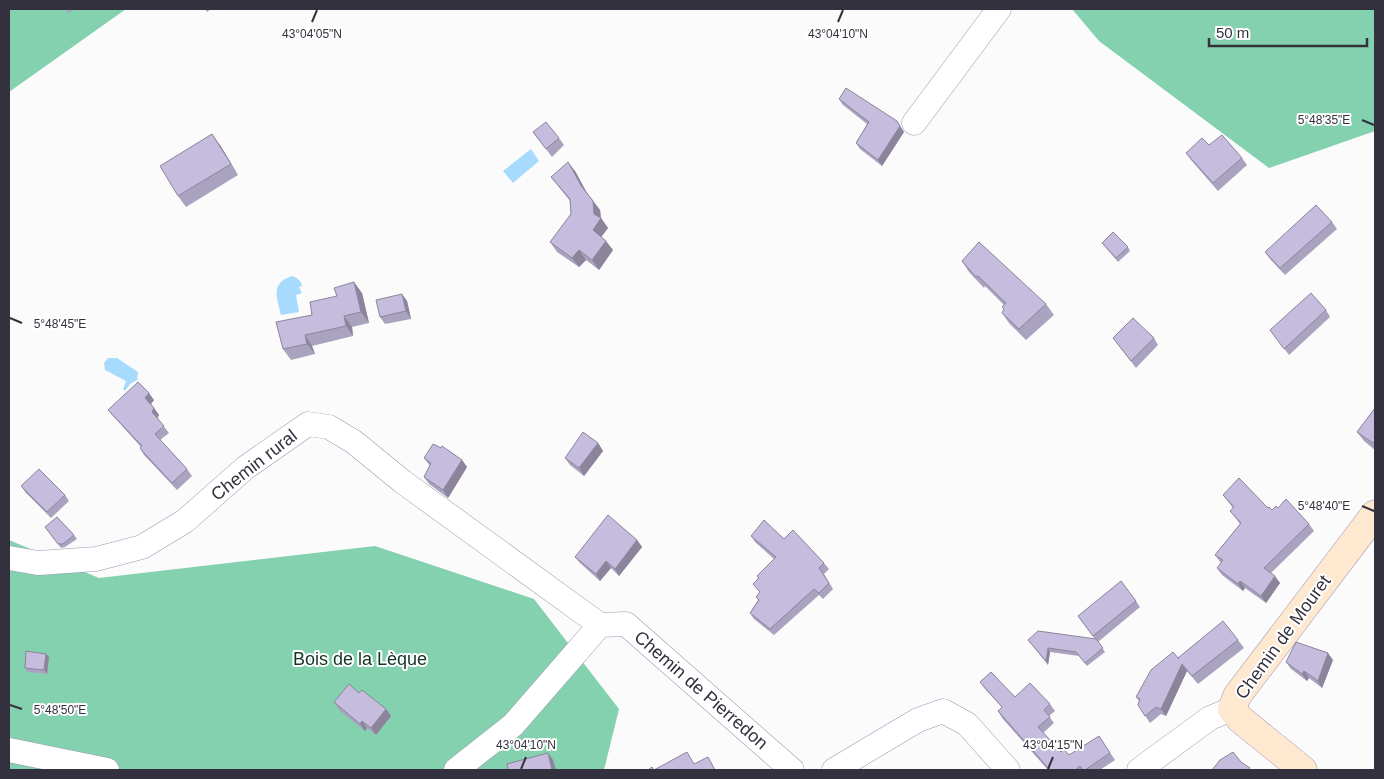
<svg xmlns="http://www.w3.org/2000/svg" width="1384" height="779" viewBox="0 0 1384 779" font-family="Arial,sans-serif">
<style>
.forest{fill:#84d1af}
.water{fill:#a7dbfe}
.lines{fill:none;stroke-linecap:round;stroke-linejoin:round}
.street-casing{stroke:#9e96b6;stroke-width:25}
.secondary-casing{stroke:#9e96b6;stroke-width:29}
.street{stroke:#fff;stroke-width:24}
.secondary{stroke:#fee8cf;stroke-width:28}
.wall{fill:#aaa3bf}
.shaded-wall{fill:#8b849b}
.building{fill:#c6bdde;stroke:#8b849b}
.ticks{fill:none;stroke:#34313e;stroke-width:2}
.labels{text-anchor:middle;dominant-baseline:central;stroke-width:4;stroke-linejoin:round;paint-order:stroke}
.street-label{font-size:18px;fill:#34313e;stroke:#fff}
.park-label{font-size:18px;fill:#103426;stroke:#fff}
.ticks-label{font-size:12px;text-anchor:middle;fill:#34313e;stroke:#fff;stroke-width:4;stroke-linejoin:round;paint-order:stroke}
</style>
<rect width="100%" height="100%" fill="#fbfbfb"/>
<g class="forest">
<path d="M9,9H126L9,92Z"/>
<path d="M1072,9H1375V131L1269,168L1099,41Z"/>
<path d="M9,540L99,578L375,546L534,599L619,709L604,770H9Z"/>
</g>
<g class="water">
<path d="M531,149L539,161L513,183L503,171Z"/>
<path d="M292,276C297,278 301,280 302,286L299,287L302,293L296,295L299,312L281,315C277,297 270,283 292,276Z"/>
<path d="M108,358H117L138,372L137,380L130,384L125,391L123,389L126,381L105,370L104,363Z"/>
</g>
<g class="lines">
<defs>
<g id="street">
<path d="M914,123L999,9"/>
<path d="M9,558L38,563L96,559L142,547L185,521L245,468L308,424L329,427L354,442L403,482L600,625"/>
<path d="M9,750L107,770"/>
<path d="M456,770L513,725L600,625L626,624L792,770"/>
<path d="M834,770L918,720L943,711L967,724L1008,770"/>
<path d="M1139,770L1210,718L1232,709"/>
</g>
<path id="secondary" d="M1303,770L1240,719L1232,709L1237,696L1375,514"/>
</defs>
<use href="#street" class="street-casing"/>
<use href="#secondary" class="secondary-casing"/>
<use href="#street" class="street"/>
<use href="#secondary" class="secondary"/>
</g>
<g class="wall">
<path d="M65,9H75L68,13Z"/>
<path d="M205,9H211L207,12Z"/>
<path d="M839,99L897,121L904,132L882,166L860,149L856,143L867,124L843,105Z"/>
<path d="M533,132L559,138L564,145L552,157Z"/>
<path d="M220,145L238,175L186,207L178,196Z"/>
<path d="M1209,145L1242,158L1247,165L1218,191L1191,160L1186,153Z"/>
<path d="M575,171L587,193L600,210L601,218L608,228L601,237L613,250L599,270L586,260L579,267L557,252L550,242L571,214L570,201L558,186L551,177Z"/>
<path d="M1332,222L1337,229L1285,275L1270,259L1265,252Z"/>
<path d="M1102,243L1128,247L1130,251L1118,262Z"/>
<path d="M962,261L1046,304L1054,315L1026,340L1009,323L1002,313L1004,310V305L985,286L984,288L969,272Z"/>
<path d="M362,293L369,323L352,327L353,336L312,346L315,354L291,360L283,349L312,315Z"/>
<path d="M407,301L411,319L385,324L380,317Z"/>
<path d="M1326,310L1330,317L1289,355L1270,330Z"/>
<path d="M1113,338H1154L1158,345L1136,368Z"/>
<path d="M154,400L151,404L159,415L157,418L169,433L160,440L187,469L192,476L177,490L144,455L140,448L141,447L113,416L108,410Z"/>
<path d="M1375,408V450L1364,441L1357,432Z"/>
<path d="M598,443L603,451L584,476L570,465L565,458Z"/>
<path d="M424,458L462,460L467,467L448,498L429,484L424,477L430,466Z"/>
<path d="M21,486L65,495L69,501L51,518L26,493Z"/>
<path d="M1223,495L1272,510L1278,508L1309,524L1314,531L1271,573L1280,583L1266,603L1245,588L1243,591L1222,575L1217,568L1221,563L1215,555L1240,524L1230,511L1233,508Z"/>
<path d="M45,527L74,535L77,539L65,547L61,548Z"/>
<path d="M751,536L784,539L824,563L829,569L824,574L833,589L823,599L819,595L774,635L754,619L750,613L758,600L756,597L760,592L753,584L774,559L755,542Z"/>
<path d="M637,540L642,547L619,576L611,568L600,581L580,563L575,557Z"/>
<path d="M1136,601L1140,607L1098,642L1105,652L1087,666L1079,656L1050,652L1048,665L1028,640L1095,639L1078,616Z"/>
<path d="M1238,640L1244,648L1198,684L1187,671L1166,716L1161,714L1150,723L1138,705L1139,701L1136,697L1179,659Z"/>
<path d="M49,657L47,674L28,672L25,668Z"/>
<path d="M1333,660L1322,688L1309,678L1307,681L1291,669L1286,662Z"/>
<path d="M980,682L1015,697L1050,704L1055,711L1049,716L1054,723L1043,733L1061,752L1069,755L1099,736L1115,760L1100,770H1048L1002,718L998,711L1002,707L985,689Z"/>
<path d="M359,693L386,709L391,716L376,735L367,728L365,731L339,710L334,702Z"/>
</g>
<g class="shaded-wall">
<path d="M900,126L904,132L882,166L878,160Z"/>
<path d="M212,134L220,145L238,175L231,164Z"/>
<path d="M568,162L575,171L589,197L582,187Z"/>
<path d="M593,201L600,210L601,219V218L608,228L599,240L593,230L594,214Z"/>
<path d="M606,241L613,250L599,270L592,260Z"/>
<path d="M579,250L586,260L579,267L572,258Z"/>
<path d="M354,282L362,293L369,323L361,312Z"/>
<path d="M402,294L407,301L411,319L406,311Z"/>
<path d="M344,316L352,327L353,336L346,326Z"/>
<path d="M305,335L312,346L315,354L307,344Z"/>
<path d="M149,393L154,400L150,405L145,398Z"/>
<path d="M154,408L159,415L157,419L152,412Z"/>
<path d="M598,443L603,451L584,476L579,468Z"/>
<path d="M462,460L467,467L448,498L443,490Z"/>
<path d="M637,540L642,547L619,576L615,569Z"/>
<path d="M606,561L611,568L600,581L596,574Z"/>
<path d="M1275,576L1280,583L1266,603L1261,596Z"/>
<path d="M1240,581L1245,588L1243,591L1238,584Z"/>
<path d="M1048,648L1050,652L1048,665L1046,661Z"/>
<path d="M1328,653L1333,660L1322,688L1318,681Z"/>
<path d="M46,654L49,657L47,674L44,670Z"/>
<path d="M1182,664L1187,671L1166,716L1161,709Z"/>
<path d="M1304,671L1309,678L1307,681L1302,674Z"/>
<path d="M386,709L391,716L376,735L371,728Z"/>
<path d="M362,721L367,728L365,731L360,724Z"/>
<path d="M548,753L553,760L556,770H552Z"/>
</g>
<g class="building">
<path d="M846,88L897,121L900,126L878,160L856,143L869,122L839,99Z"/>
<path d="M546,122L559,138L546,149L533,132Z"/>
<path d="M212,134L231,164L178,196L160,166Z"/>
<path d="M1222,135L1242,158L1213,183L1186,153L1202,138L1209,145Z"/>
<path d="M568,162L582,187L593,201L594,214L601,218L593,230L606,241L592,260L579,250L572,258L550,242L571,214L570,199L551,177Z"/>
<path d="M1316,205L1332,222L1280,268L1265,252Z"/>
<path d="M1113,232L1128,247L1116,258L1102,243Z"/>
<path d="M979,242L1046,304L1019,329L1002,313L1004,309L1002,307L1006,303L978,276L976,277L962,261Z"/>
<path d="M354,282L361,312L344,316L346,326L305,335L307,344L283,349L276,322L312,315L310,302L337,296L334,288Z"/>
<path d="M1311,293L1326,310L1284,349L1270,330Z"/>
<path d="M402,294L406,311L380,317L376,300Z"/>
<path d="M1133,318L1154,338L1131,361L1113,338Z"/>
<path d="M138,382L149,393L145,398L154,408L152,412L164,426L155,434L187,469L172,483L145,454L140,448L142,446L108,410Z"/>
<path d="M1375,408V441L1373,443L1357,432Z"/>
<path d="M583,432L598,443L579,468L565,458Z"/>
<path d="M433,444L441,448L442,446L462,460L443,490L424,477L431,463L424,458Z"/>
<path d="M39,469L65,495L47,512L21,486Z"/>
<path d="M1239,478L1268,508L1269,507L1272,510L1276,506L1278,508L1286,499L1309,524L1264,568L1275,576L1261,596L1240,581L1238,584L1217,568L1223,560L1215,555L1241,523L1230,511L1234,507L1223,495Z"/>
<path d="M608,515L637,540L615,569L606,561L596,574L575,557Z"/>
<path d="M57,517L74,535L63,544H58L45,527Z"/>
<path d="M764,520L784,539L793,530L824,563L819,568L829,583L819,593L814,589L770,629L750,613L759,600L756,597L760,592L753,584L759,578L757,576L776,557L751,536Z"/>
<path d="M1121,581L1136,601L1093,636L1078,616Z"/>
<path d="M1223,621L1238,640L1192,676L1182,664L1161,709L1156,707L1145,716L1138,705L1140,699L1136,697L1151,670L1173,652L1179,659L1178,658Z"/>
<path d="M1038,631L1096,639L1103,648L1085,663L1076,652L1048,648L1046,661L1028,640Z"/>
<path d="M1296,642L1328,653L1318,681L1304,671L1302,674L1286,662Z"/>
<path d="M26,651L46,654L44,670L25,668Z"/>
<path d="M991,672L1015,697L1030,683L1050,704L1044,710L1050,717L1038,727L1061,752L1064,749L1069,755L1099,736L1110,753L1085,770H1083L1080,766L1075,770H1050L998,711L1002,707L980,682Z"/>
<path d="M349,684L359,693L362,690L386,709L371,728L362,721L360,724L334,702Z"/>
<path d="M687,752L694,764L708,757L715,770H654Z"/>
<path d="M1233,752L1241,762L1250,768L1248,770H1212L1220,760Z"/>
<path d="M548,753L552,770H508L507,764Z"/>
<path d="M652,767L654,770H648Z"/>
</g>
<path class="ticks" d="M312,22L317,10M838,22L843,10M1362,120L1374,125M10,318L22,323M1362,506L1374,511M10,705L22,709M521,769L526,757M1048,769L1053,757"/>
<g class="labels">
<g class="street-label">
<text transform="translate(254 465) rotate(-38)">Chemin rural</text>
<text transform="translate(1283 637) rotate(-54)">Chemin de Mouret</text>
<text transform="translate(701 690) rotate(41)">Chemin de Pierredon</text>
</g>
<g class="park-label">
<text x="360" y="659">Bois de la Lèque</text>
</g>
</g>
<g class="ticks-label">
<text x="312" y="38">43°04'05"N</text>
<text x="838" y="38">43°04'10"N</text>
<text x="1324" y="124">5°48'35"E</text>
<text x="60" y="328">5°48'45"E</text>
<text x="1324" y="510">5°48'40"E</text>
<text x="60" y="714">5°48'50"E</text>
<text x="526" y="749">43°04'10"N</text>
<text x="1053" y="749">43°04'15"N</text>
</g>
<rect width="1384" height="779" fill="none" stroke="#34313e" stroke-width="20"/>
<path d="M1209 38v8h158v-8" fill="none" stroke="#34313e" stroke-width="2.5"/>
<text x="1216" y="38" font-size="15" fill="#34313e" stroke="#ffffff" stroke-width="4" paint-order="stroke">50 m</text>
</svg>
